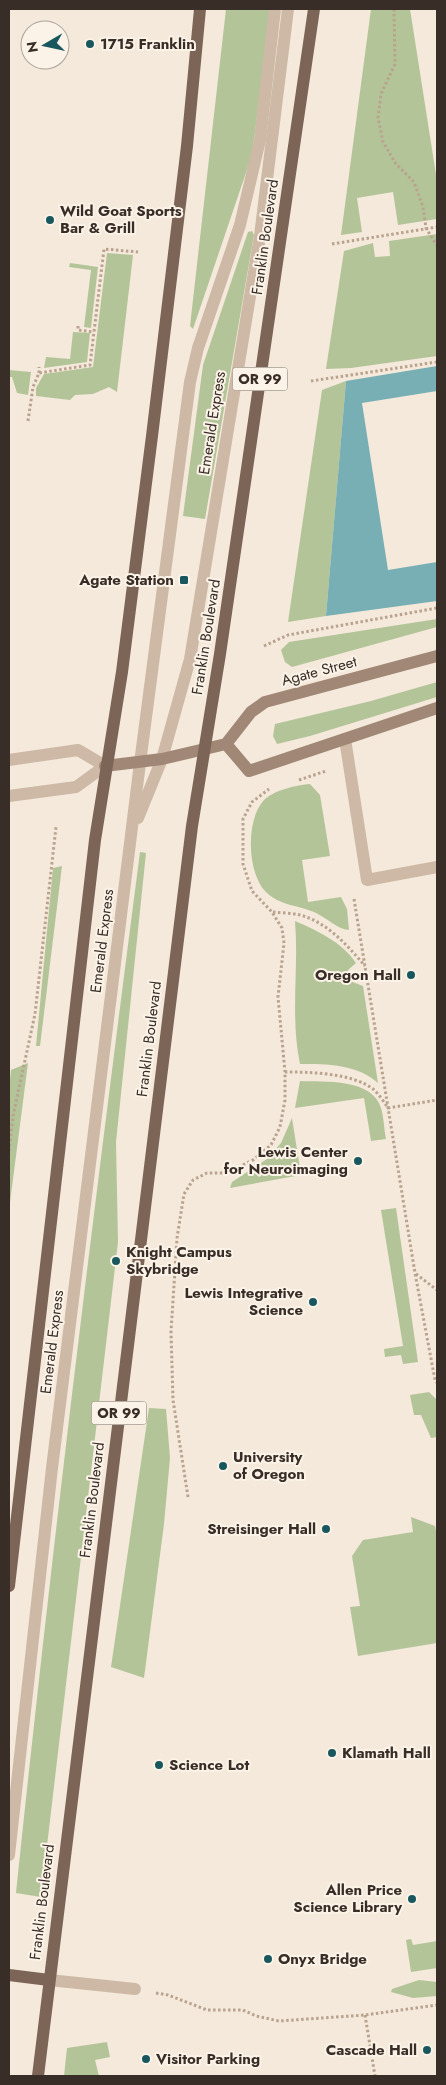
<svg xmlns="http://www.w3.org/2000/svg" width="446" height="2085" viewBox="0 0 446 2085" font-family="Jost,sans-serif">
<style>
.green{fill:#b4c499}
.water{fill:#77afb4}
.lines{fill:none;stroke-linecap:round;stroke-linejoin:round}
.path{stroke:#b9a38f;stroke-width:3;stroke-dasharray:2.5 2.5;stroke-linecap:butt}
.lane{stroke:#cdb9a5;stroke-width:12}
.street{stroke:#cdb9a5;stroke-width:12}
.secondary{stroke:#a18776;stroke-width:12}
.primary{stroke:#7c6457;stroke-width:12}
.poi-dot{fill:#19575e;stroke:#fbf3e7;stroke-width:2}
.labels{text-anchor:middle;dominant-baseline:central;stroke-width:4;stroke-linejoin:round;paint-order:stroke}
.shield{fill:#fbf3e7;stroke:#726861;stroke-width:1}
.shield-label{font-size:14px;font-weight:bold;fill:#382d27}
.poi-label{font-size:15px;font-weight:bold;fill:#382d27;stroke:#fbf3e7;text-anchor:start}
.street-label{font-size:15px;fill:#382d27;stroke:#fbf3e7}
</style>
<rect width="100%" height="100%" fill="#f4e9db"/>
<g class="green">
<path d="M226,9H271L252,155L193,329L190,326Z"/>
<path d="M371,9H410L437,181V219L398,225L393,192L357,198L362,232L341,235Z"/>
<path d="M252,231L254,235L205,519L183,516L203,365L248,232Z"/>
<path d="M437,234V356L351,368L326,369L344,251L373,243L375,257L390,256L389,241Z"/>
<path d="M107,253L133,255L117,392L109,387L93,394L75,395L70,400L36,396V388L44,374L93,367Z"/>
<path d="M70,263L98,267L91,328L84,327L91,270L69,267Z"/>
<path d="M73,332L90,333L87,362L44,368L46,357L70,359Z"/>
<path d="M9,370L31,372L28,395L17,393L12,377H9Z"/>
<path d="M346,381L326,616L288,622L322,390Z"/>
<path d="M437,619V627L292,667L285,662L281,650L289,642Z"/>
<path d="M437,682V697L310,736L277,744L273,736L275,724L371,701Z"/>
<path d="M310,784L320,795L330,856L302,860L308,902L341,897L347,909L349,930C337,929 327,918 316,913C299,905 281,906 267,893C247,875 245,820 264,800C274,790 297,785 310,784Z"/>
<path d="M140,852L146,853L116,1142L118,1242L41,1897L16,1893C52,1546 95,1199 140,852Z"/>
<path d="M62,866L40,1046H36L53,868Z"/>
<path d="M295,921C318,931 342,942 356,963L348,970L350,981L363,986L378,1083C357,1064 327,1064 300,1064C290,1016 299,969 295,921Z"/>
<path d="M28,1063L9,1210V1088L11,1070Z"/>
<path d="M300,1081C325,1082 372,1078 381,1108C384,1118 384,1129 386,1139L371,1141L364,1098L295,1108Z"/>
<path d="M292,1118L301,1175L230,1188L232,1182L267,1159L281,1143Z"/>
<path d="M396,1208L418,1362L403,1364L401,1355L385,1357L384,1349L403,1346L381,1210Z"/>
<path d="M429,1392L437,1400V1437L431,1438L421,1415H414L410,1395Z"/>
<path d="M149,1408L166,1409L170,1458L164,1524L144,1678L111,1667Z"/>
<path d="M411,1517L435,1526L437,1537V1643L358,1656L350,1607L360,1606L352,1556L363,1540L413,1532Z"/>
<path d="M411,1939L413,1945L437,1941V1968L411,1972L406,1940Z"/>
<path d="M419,1980L437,1982V1996L413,1998L391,1992L392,1989Z"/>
<path d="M107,2042L110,2057L95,2060L99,2076H64L67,2048Z"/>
</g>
<path class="water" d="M437,366V391L362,403L388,570L437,562V601L326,616L346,381Z"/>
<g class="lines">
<g class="path">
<path d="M394,9L395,64L381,94L378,118L383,142L396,164L414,182L423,207L426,228L437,246"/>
<path d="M332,244L437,227"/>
<path d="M78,326V330L94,332"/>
<path d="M39,373V367"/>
<path d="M311,381L437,362"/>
<path d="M28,421L33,387L39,373L90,365L104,249L138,252"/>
<path d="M264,646L288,635L437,608"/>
<path d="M299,780L326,771"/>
<path d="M354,899L415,1273L435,1380L437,1383"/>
<path d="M273,912C282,913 292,913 300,915C327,922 348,946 365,966"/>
<path d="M285,1072C310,1072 352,1073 373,1089C379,1094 384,1102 388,1108L437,1100"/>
<path d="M9,1151L13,1116L35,1014L56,827"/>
<path d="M416,1274L437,1290"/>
<path d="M188,1497L173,1400L171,1332L177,1238L184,1194L193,1180L207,1173H227L253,1160L271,1145L280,1127L285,1100V1072L278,997L284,943L282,928L272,912L252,891L243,864V819L252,802L269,789"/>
<path d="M156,1993L168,1995L207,2010H243L256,2016L279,2021L365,2015L437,2005"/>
<path d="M365,2015L375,2076"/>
</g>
<g class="lane">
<path d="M345,739L367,880L437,867"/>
<path d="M138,818L162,759L190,659L260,236L288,9"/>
<path d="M9,1855L52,1468L140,763L190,382L198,348L240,225L260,140L275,9"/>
<path d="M49,1980L135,1989"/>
</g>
<path class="street" d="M9,760L78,750L105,766L76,787L9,796"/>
<g class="secondary">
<path d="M226,744L249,771L437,708"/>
<path d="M105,766L162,759L226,744L251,712L265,702L437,656"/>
</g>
<g class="primary">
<path d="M9,1586L95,840L122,672L152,436L187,146L200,9"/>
<path d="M9,1975L49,1980"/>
<path d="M38,2076L192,826L220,654L314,9"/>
</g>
</g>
<g class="poi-dot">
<circle cx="90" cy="44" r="5"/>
<circle cx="50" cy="220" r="5"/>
<rect x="179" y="575" width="10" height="10" rx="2.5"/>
<circle cx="411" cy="975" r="5"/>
<circle cx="358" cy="1161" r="5"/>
<circle cx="116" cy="1261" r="5"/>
<circle cx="313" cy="1302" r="5"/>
<circle cx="223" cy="1466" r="5"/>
<circle cx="326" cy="1529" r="5"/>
<circle cx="332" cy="1753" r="5"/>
<circle cx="159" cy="1765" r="5"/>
<circle cx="412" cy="1899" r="5"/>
<circle cx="268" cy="1959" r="5"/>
<circle cx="427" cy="2050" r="5"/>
<circle cx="146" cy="2059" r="5"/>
</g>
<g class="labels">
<g class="shield">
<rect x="232.5" y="367.5" width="55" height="23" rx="4"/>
<rect x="91.5" y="1401.5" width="55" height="23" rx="4"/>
</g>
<g class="shield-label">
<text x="260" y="379">OR 99</text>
<text x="119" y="1413">OR 99</text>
</g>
<g class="poi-label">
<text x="100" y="44">1715 Franklin</text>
<text x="60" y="211">Wild Goat Sports<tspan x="60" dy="17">Bar &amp; Grill</tspan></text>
<text x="174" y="580" text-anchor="end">Agate Station</text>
<text x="401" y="975" text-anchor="end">Oregon Hall</text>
<text x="348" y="1152" text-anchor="end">Lewis Center<tspan x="348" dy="17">for Neuroimaging</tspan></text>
<text x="126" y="1252">Knight Campus<tspan x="126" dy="17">Skybridge</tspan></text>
<text x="303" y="1293" text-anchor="end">Lewis Integrative<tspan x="303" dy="17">Science</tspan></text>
<text x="233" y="1457">University<tspan x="233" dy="17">of Oregon</tspan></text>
<text x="316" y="1529" text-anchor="end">Streisinger Hall</text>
<text x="342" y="1753">Klamath Hall</text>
<text x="169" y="1765">Science Lot</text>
<text x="402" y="1890" text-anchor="end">Allen Price<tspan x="402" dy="17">Science Library</tspan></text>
<text x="278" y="1959">Onyx Bridge</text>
<text x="417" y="2050" text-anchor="end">Cascade Hall</text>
<text x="156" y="2059">Visitor Parking</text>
</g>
<g class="street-label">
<text transform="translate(265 237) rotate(-82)">Franklin Boulevard</text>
<text transform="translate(212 423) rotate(-81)">Emerald Express</text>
<text transform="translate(206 637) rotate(-81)">Franklin Boulevard</text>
<text transform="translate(319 671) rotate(-15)">Agate Street</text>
<text transform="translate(102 941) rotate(-83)">Emerald Express</text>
<text transform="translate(149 1039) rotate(-83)">Franklin Boulevard</text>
<text transform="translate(52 1342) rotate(-83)">Emerald Express</text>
<text transform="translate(92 1500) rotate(-83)">Franklin Boulevard</text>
<text transform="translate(42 1902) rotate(-83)">Franklin Boulevard</text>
</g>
</g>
<rect width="446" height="2085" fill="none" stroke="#382d27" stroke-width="20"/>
<g transform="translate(45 45) rotate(261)"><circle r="24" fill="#fbf3e7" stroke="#ada49a"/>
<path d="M0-4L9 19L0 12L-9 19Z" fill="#19575e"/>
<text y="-8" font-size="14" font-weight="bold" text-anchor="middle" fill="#382d27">N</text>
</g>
</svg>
